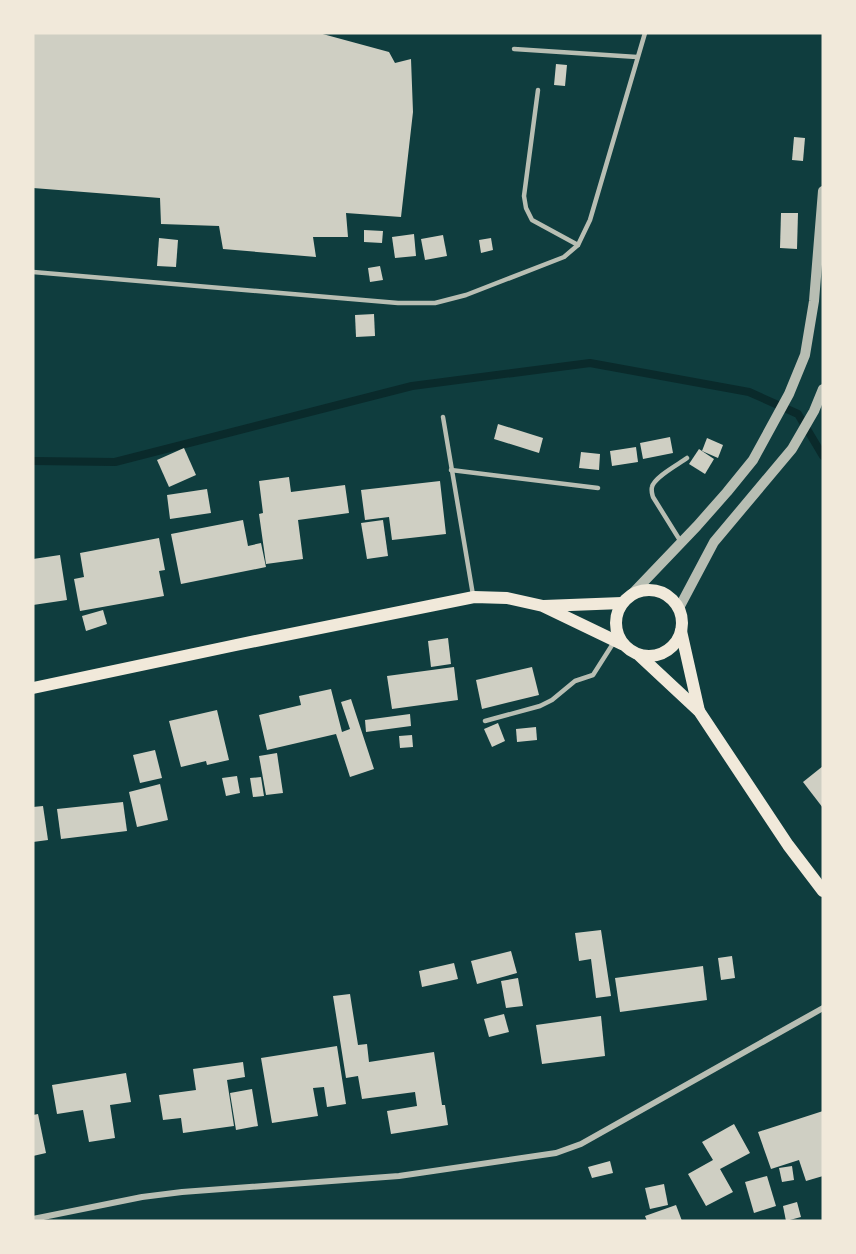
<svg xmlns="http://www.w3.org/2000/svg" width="856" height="1254" viewBox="0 0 856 1254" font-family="Overpass,sans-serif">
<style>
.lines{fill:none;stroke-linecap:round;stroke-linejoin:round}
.stream{stroke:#0a2a2b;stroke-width:8}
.building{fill:#cfcfc3}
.service{stroke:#b8beb3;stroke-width:4.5}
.minor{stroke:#b8beb3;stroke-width:6}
.tertiary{stroke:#b8beb3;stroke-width:10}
.secondary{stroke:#f1e9da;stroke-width:12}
</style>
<rect width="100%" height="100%" fill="#0f3d3e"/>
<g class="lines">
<path class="stream" d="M33,461L115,462L412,386L590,363L749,392L798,414L823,456"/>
</g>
<g class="building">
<path d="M33,33H319L389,52L395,63L411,59L413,112L401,217L346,213L348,237H313L316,257L223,249L219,226L161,224L160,198L33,188Z"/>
<path d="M556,64L567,65L565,86L554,85Z"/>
<path d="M794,137L805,138L803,161L792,160Z"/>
<path d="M781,213H798L797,249L780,248Z"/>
<path d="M364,230L383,231L382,243L364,242Z"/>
<path d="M414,234L416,256L395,258L392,237Z"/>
<path d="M443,235L447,256L425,260L421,239Z"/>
<path d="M159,238L178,240L176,267L157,266Z"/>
<path d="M491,238L493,250L481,253L479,240Z"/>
<path d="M380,266L383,280L370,282L368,268Z"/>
<path d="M374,314L375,336L356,337L355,315Z"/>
<path d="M498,424L543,438L539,453L494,439Z"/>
<path d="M670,437L673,453L643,459L640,443Z"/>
<path d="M707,438L723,445L718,458L702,451Z"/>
<path d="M636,447L638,462L612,466L610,451Z"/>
<path d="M184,448L196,475L169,487L157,460Z"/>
<path d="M699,449L714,459L705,474L689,464Z"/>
<path d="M581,452L600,454L599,470L579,468Z"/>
<path d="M289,477L291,492L345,485L349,513L298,520L303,559L266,564L259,514L263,513L259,481Z"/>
<path d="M440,481L446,534L392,540L389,517L365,520L361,490Z"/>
<path d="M207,489L211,513L170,519L167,495Z"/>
<path d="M243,520L248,546L261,543L266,567L181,584L171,534Z"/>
<path d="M383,520L388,556L367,559L361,523Z"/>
<path d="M159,538L165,570L159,571L164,596L80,611L74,579L84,577L80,553Z"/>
<path d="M60,555L67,600L33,605V559Z"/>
<path d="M103,610L107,624L86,631L82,616Z"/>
<path d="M448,638L451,664L431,667L428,641Z"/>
<path d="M454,667L458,700L392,709L387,676Z"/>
<path d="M532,667L539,695L482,709L476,680Z"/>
<path d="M331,689L342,732L350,729L341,702L351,699L374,769L350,777L336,734L267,750L259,715L301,705L299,696Z"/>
<path d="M217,710L229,760L207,765L206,761L181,767L169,721Z"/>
<path d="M410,714L411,726L366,732L365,720Z"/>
<path d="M498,723L505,741L492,747L484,729Z"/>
<path d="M536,727L537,740L517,742L516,729Z"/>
<path d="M412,735L413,747L400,748L399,736Z"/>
<path d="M155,750L162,778L140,783L133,755Z"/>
<path d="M277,753L283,793L266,795L259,756Z"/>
<path d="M823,766V808L803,782Z"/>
<path d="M237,776L240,793L226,796L222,778Z"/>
<path d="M261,777L264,796L253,797L250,778Z"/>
<path d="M160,784L168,820L137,827L129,792Z"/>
<path d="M123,802L127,831L61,839L57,809Z"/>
<path d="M43,806L48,840L33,842V807Z"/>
<path d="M601,930L611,996L596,998L591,959L579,961L575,933Z"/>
<path d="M511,951L517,973L477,984L471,961Z"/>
<path d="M732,956L735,978L721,980L718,958Z"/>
<path d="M454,963L458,979L422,987L419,971Z"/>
<path d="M703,966L707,1000L620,1012L615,978Z"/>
<path d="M518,978L523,1006L506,1008L501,981Z"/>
<path d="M350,994L358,1045L367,1044L369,1062L434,1052L442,1105H445L448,1125L391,1134L387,1111L417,1106L415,1092L362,1099L358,1076L346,1078L333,996Z"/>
<path d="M504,1014L509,1032L489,1037L484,1019Z"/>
<path d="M601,1016L605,1056L542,1064L536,1025Z"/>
<path d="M337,1046L346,1104L327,1107L324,1087L313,1088L318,1116L272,1123L261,1058Z"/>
<path d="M243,1062L245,1077L227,1080L234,1126L183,1133L181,1118L163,1120L159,1095L196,1090L193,1069Z"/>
<path d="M126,1073L131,1102L110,1105L115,1138L89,1142L83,1110L57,1114L52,1085Z"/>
<path d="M252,1089L258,1126L236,1130L230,1093Z"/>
<path d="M823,1111V1176L806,1181L799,1160L771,1169L758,1132Z"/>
<path d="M38,1114L46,1153L33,1156V1115Z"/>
<path d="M734,1124L750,1153L720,1169L733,1192L706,1206L688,1174L713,1160L702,1142Z"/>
<path d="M610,1161L613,1173L592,1178L588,1167Z"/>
<path d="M792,1166L794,1180L782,1182L779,1168Z"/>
<path d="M767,1176L776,1206L754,1213L745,1182Z"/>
<path d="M664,1184L668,1205L650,1209L645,1188Z"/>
<path d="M797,1202L801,1217L786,1221L783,1206Z"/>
<path d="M676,1205L682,1221H647L645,1216Z"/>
</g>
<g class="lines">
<g class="service">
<path d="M514,49L637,57"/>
<path d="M538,90L524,196L526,208L532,220L578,245"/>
<path d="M33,272L398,303H435L466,295L564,257L578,245L590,220L645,33"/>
<path d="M443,417L473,595"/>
<path d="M451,470L598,488"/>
<path d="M681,542L653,497C652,493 651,491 652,487C654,477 679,464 687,458"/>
<path d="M485,721L540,706L552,700L575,681L593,675L614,642"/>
</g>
<path class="minor" d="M33,1219L142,1197L182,1192L399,1176L556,1153L581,1144L823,1008"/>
<g class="tertiary">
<path d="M632,594L697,526L727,492L753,460L789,394L805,355L814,301L823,191"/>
<path d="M679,608L714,542L792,449L814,411L823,389"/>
</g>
<g class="secondary">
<circle cx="649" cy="623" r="33"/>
<path d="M544,606L622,603"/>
<path d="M681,631L699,711"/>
<path d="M640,656L699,711L788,845L823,891"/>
<path d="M33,688L236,645L474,597L507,598L543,606L622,644"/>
</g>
</g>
<rect width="856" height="1254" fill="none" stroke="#f1e9da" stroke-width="69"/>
</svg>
